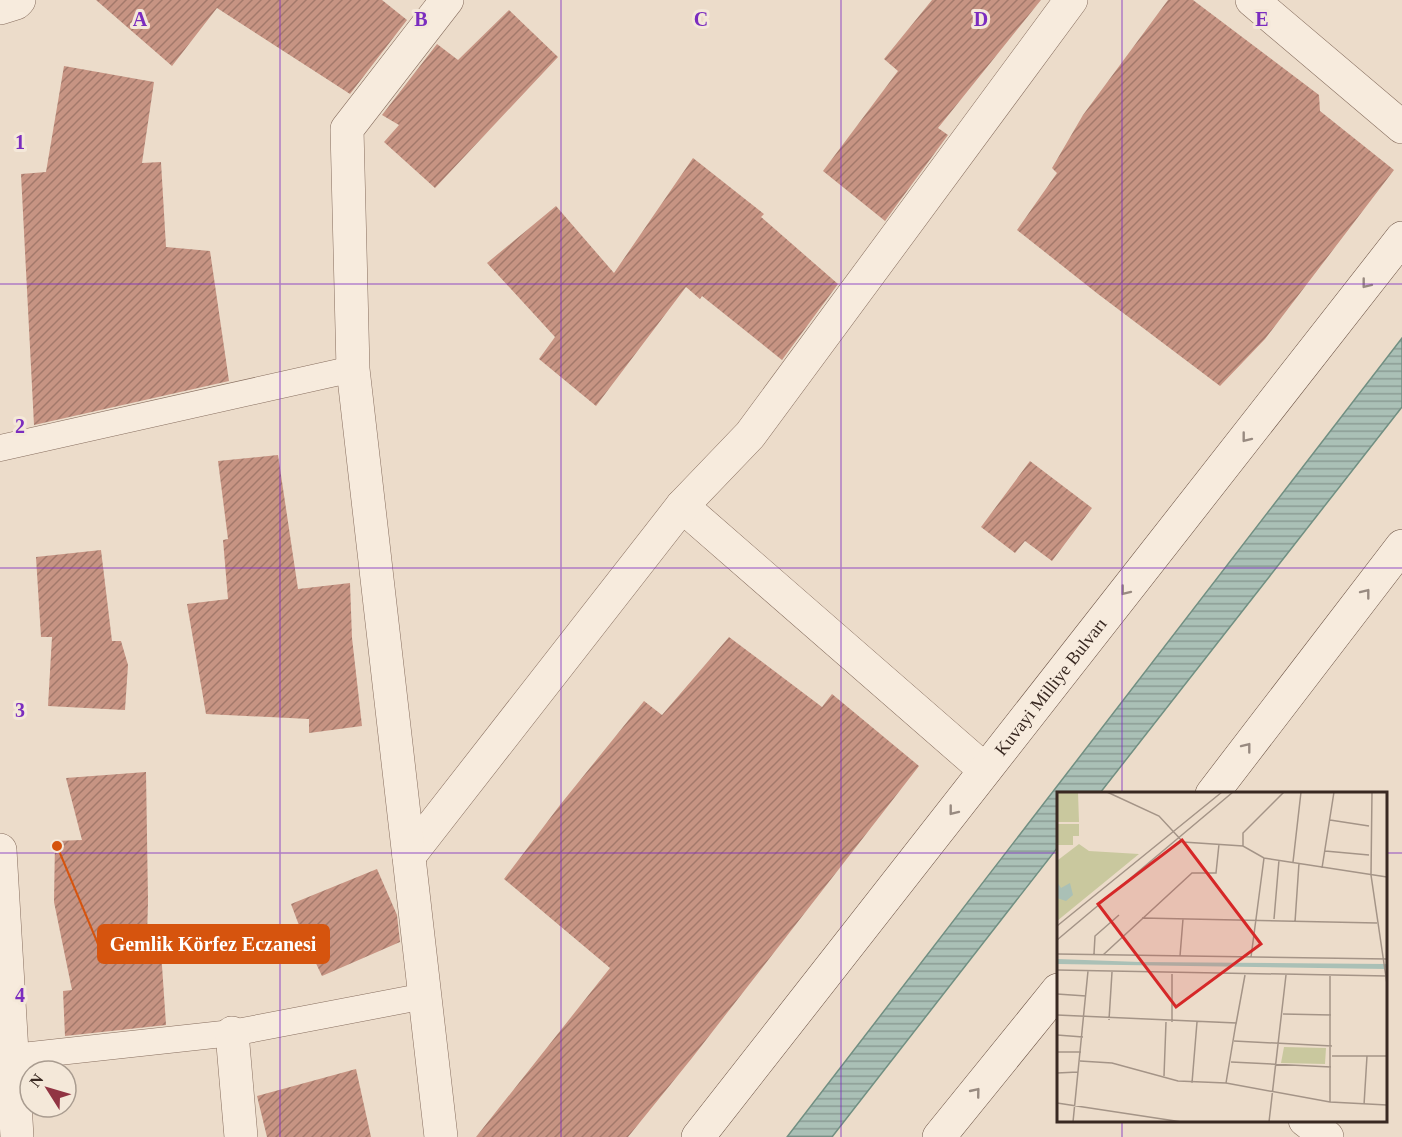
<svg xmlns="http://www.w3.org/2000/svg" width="1402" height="1137" viewBox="0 0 1402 1137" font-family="'Times New Roman',serif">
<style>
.water{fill:url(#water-rules);stroke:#718f82;stroke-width:1.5}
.building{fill:url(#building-hatch)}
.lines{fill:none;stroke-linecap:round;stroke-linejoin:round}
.service-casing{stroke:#876e5f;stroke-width:27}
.minor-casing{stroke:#876e5f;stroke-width:34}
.tertiary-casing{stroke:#876e5f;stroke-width:34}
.secondary-casing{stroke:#695042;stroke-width:34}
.service{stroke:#f7ebdd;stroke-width:26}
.minor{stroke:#f7ebdd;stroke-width:33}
.tertiary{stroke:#f7ebdd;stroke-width:33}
.secondary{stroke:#f7ebdd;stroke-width:33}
.oneway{stroke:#988a80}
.grid{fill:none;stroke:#7b2cbf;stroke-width:1.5;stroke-opacity:0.55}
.labels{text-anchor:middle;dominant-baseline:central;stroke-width:6;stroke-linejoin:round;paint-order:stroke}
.street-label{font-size:18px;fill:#392922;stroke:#f4e8d9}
.inset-road{fill:none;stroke:#a49487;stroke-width:1.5}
.view{fill:#d62828;fill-opacity:0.15;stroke:#d62828;stroke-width:3}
.inset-edge{fill:none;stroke:#392922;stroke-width:3}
.grid-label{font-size:20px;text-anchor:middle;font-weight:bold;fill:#7b2cbf;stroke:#f4e8d9;stroke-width:6;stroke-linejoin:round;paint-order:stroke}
.leader{fill:none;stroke:#d6540e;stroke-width:2}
.callout-dot{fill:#d6540e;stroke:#f4e8d9;stroke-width:2}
.callout{fill:#d6540e;stroke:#d6540e;stroke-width:2}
.callout-label{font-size:20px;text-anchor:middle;font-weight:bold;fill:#fff}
</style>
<defs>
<pattern id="water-rules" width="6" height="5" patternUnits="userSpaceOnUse" patternTransform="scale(1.5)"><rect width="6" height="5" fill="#aac0b6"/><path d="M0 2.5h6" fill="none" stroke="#8b9c94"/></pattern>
<pattern id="building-hatch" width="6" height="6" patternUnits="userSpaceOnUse" patternTransform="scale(1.5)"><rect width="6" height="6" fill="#c79483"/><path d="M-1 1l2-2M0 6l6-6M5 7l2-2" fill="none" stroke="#a3796b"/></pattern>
</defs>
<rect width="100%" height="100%" fill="#ecdcca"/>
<path class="water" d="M1402,338V407L1100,793L1058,794V847L832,1137H787Z"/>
<g class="building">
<path d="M96,0H382L407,20L350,94L217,8L172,66Z"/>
<path d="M932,0H1041L938,128L948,135L885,221L823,171L898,71L884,59Z"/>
<path d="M1168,0H1193L1319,95L1320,111L1394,170L1265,339L1220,386L1098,294L1017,230L1057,173L1052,168L1083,115Z"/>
<path d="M509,10L558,57L435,188L384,142L399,125L382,115L437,44L458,60Z"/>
<path d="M64,66L154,82L142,163L161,162L166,247L210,251L229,381L34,425L21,174L46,172Z"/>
<path d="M693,158L764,214L761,217L838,284L782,360L702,296L700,299L686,287L596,406L539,359L555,337L487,263L556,206L614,273Z"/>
<path d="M278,455L298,589L350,583L352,638L362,726L309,733V719L206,714L187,604L228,599L223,540L228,539L218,461Z"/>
<path d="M1030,461L1092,508L1052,561L1025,541L1015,553L981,527Z"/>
<path d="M101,550L112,641H121L128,665L125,710L48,706L52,637H41L36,557Z"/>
<path d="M729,637L822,707L832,694L919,766L692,1058L628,1137H476L610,968L504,879L560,805L644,701L662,715Z"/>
<path d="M146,772L148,901L147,937L160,936L166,1025L65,1036L63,991L72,990L54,902L55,841L82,840L66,778Z"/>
<path d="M377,869L397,915L400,942L322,976L299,928H300L291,904Z"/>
<path d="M356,1069L371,1137H267L257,1096Z"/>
</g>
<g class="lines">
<defs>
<g id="service">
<path d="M0,448L353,369"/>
<path d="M13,1057L232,1033L425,996"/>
</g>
<g id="minor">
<path d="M1252,0L1402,127"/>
<path d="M0,8L16,3L19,0"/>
<path d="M682,506L985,770"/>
<path d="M409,856L682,506L750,435L1071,0"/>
<path d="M232,1033L241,1137"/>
<path d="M1305,1120L1327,1137"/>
<path d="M441,1137L353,369L347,129L447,0"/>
</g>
<path id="tertiary" d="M0,850L17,1137"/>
<g id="secondary">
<path d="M1212,794L1402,546"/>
<path id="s1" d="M698,1137L1402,238"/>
<path d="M939,1137L1058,990"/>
</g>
</defs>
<use href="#service" class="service-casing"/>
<use href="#minor" class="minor-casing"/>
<use href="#tertiary" class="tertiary-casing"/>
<use href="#secondary" class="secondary-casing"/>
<use href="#service" class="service"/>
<use href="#minor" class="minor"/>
<use href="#tertiary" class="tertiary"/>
<use href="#secondary" class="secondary"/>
</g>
<defs><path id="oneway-chevron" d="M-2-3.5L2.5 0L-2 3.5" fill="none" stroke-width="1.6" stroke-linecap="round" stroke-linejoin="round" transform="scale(1.5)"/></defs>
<g class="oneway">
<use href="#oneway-chevron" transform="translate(1366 284) rotate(128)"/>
<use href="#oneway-chevron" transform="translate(1246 438) rotate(128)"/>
<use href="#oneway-chevron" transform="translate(1125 591) rotate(128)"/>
<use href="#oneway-chevron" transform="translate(1366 593) rotate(-52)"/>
<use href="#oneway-chevron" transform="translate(1247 747) rotate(-52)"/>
<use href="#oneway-chevron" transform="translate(953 811) rotate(128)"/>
<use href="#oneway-chevron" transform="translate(976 1092) rotate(-51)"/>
</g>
<path class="grid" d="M280,0V1137M561,0V1137M841,0V1137M1122,0V794M0,284H1402M0,568H1402M0,853H1058M1386,853H1402M1122,1120V1137"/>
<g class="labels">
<g class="street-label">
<text stroke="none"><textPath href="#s1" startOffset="572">Kuvayi Milliye Bulvarı</textPath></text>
</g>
</g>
<g transform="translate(1057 792)">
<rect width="330" height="330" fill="#ecdcca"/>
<path d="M22,52L32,59L82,62L0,129L1,68ZM227,255L269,256L268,272L224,271Z" fill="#c9c89e"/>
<path d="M0,0H21L22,30H0ZM0,32H22V44H16V53H0Z" fill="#c9c89e"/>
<path d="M0,90L4,96L13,91L16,103L9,109L0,106ZM0,167L83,170L330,172L328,177L0,172Z" fill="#aac0b6"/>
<path class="inset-road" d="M50,0L102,24L126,50L186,54L207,66L330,85M315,0L314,83L330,192M273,28L312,34M186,54V41L227,0M268,59L312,63M236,70L244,0M265,76L277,0M85,126L320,131M217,127L222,68M238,130L242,71M0,134L165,0M0,148L176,0M0,162L330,167M37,162L38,144L62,123M46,163L135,81H159L162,52M123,164L126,127M194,165L207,66M0,178L330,184M273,184V310M0,202L29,204M226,222L274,223M0,223L179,231L169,291M52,228L55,180M115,230V182M179,232L188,183M0,243L26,245M177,249L275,254M0,260H24M275,264H330M23,269L55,271L121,289L169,291L273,310L330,313M174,270L274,275M0,281L21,280M107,284L109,230M135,291L140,230M0,311L125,330M307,313L310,264M16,330L31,179M212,330L229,183"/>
<path class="view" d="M125,48L204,152L119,215L41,112Z"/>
<rect width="330" height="330" class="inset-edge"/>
</g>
<g class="grid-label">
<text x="140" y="26">A</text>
<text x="421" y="26">B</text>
<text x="701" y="26">C</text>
<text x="981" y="26">D</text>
<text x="1262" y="26">E</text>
<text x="20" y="149">1</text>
<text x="20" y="433">2</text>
<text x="20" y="717">3</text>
<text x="20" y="1002">4</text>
</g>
<path class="leader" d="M57 846L98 944"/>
<circle class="callout-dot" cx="57" cy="846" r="6"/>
<rect class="callout" x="98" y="925" width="231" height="38" rx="6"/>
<g class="callout-label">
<text x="213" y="951">Gemlik Körfez Eczanesi</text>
</g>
<g transform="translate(48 1089) rotate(307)"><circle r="28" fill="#f4e8d9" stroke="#a99c90" stroke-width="1.5"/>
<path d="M0-4.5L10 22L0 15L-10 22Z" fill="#913443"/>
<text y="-9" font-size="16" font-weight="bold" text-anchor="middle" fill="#392922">N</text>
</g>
</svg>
